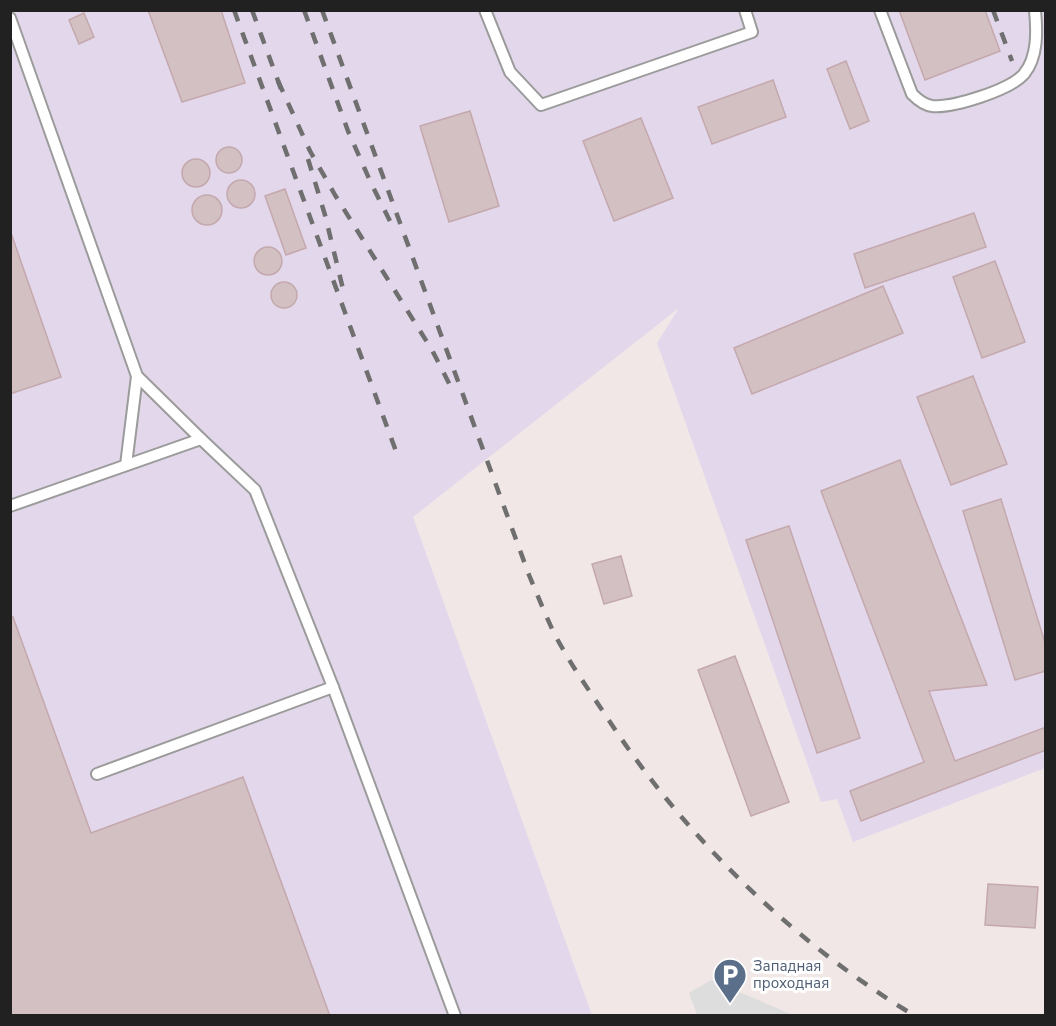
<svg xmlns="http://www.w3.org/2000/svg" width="1056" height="1026" viewBox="0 0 1056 1026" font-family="'Nunito Sans',sans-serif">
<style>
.industrial{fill:#e3d8eb}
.parking{fill:#ddd}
.building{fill:#d2c0c3;stroke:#c4a8ad;stroke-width:1.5}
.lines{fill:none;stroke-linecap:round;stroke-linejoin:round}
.lane-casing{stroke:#9b9b9b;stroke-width:14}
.lane{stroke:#fff;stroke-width:10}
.rail{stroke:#6f6f6f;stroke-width:4.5;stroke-dasharray:12 12;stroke-linecap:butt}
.labels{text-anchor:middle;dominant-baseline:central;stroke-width:6;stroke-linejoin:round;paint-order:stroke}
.service-label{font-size:15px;fill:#4e5e75;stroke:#fff;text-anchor:start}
</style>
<rect width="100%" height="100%" fill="#f2e7e7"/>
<path class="industrial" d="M10,11H1045V768L853,842L837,799L821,802L657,343L679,308L413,517L592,1015H11Z"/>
<path class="parking" d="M711,980L793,1015H697L689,993Z"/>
<g class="building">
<path d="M148,10H221L245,83L182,102Z"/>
<path d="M899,10H985L1000,51L925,80Z"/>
<path d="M84,13L94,37L79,44L69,20Z"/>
<path d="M846,61L869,121L850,129L827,69Z"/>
<path d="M773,80L786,117L712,144L698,107Z"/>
<path d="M470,111L499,206L449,222L420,126Z"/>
<path d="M641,118L673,198L614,221L583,141Z"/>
<circle cx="229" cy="160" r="13"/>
<circle cx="196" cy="173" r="14"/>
<circle cx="241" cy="194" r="14"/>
<path d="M285,189L306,248L286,255L265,196Z"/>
<circle cx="207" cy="210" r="15"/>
<path d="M974,213L986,247L865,288L854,254Z"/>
<path d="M10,230L61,377L10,394Z"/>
<circle cx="268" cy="261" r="14"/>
<path d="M995,261L1025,342L982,358L953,277Z"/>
<circle cx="284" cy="295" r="13"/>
<path d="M883,286L903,333L752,394L734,348Z"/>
<path d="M973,376L1007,464L951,485L917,397Z"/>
<path d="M900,460L987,685L929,691L955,761L1046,727V750L861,821L850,791L924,762L821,491Z"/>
<path d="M1001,499L1046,646V671L1015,680L963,511Z"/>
<path d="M789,526L860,738L817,753L746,540Z"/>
<path d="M621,556L632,596L604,604L592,564Z"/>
<path d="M13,617L91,833L243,777L330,1016H10V618Z"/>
<path d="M735,656L789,802L751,816L698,670Z"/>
<path d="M988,884L1038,887L1035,928L985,925Z"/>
</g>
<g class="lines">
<defs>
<g id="lane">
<path d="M485,10L510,72L541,105L752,32L745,10"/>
<path d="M880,10L912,94C918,100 924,105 932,106C953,108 1010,90 1024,74C1038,57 1037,31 1035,10"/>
<path d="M10,18L137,376L201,439L255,490L333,687L455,1016"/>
<path d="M126,465L137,376"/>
<path d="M10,506L201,439"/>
<path d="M97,774L333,687"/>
</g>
</defs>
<use href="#lane" class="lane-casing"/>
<use href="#lane" class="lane"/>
<g class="rail">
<path d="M234,10L397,454"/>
<path d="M252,10L281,89"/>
<path d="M304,10L348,131L371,183L393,227"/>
<path d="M322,10L529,575C537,594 545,614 554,633C570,664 591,693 610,722C688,840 793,942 915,1016"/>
<path d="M993,10L1012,61"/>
<path d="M278,81L310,151L335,195L432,350L453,391"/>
<path d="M308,159L325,215L343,289"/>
</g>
</g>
<defs>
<symbol id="parking-pin" viewBox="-11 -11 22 30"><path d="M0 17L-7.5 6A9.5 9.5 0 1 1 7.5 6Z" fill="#5c6f8a" stroke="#fff"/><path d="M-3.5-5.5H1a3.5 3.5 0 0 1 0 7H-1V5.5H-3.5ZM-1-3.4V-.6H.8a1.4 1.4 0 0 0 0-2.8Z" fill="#fff"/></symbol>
</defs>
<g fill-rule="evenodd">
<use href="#parking-pin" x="711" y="956" width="38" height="52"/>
</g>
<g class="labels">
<g class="service-label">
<text x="753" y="966">Западная<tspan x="753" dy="17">проходная</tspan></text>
</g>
</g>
<rect width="1056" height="1026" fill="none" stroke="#212121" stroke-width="24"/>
</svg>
